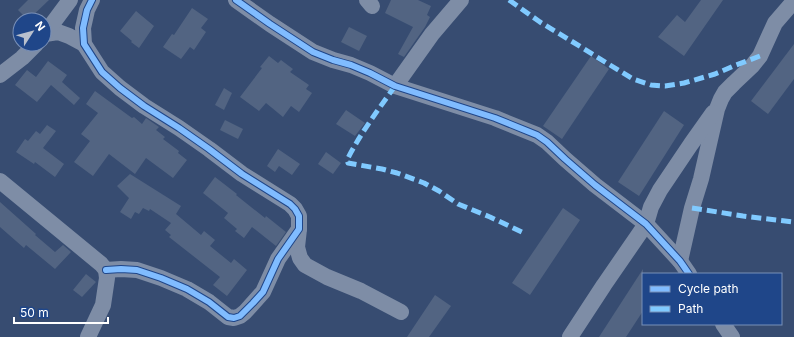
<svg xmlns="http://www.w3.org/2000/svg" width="794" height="337" viewBox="0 0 794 337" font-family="Inter,sans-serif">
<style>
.building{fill:#526482}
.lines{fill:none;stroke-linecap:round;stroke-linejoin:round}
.minor{stroke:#7e8da6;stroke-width:16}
.quiet{stroke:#80caff;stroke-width:5;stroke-dasharray:10 5;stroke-linecap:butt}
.cycleway-casing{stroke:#1f4689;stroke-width:8}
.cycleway{stroke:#80bcff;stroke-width:6}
</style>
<rect width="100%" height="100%" fill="#374c71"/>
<g class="building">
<path d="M28,0H49L28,20L18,10Z"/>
<path d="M391,0H418L431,6L427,15L430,17L425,27L404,57L398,54L413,27L385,13Z"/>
<path d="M701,0H723L684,56L658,37L677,15L685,22Z"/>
<path d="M192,8L208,19L201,28L206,32L194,50L190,47L181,59L163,47L172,34L174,35Z"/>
<path d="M136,11L154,26L139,48L131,42L132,41L120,31Z"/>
<path d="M349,27L367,36L359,51L341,42Z"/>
<path d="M794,44V79L768,114L751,101Z"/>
<path d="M269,56L278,63L281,60L293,69L290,72L309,85L306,89L312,93L299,112L291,106L283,117L266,103L259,111L240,97L262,68L260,67Z"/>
<path d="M591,56L609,69L562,139L543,126Z"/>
<path d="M48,61L67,75L62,82L80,98L74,105L51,85L37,102L15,85L27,70L36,77Z"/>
<path d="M224,88L232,93L224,110L215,105Z"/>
<path d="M95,91L132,118L134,117L142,124L146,118L159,127L156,130L165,137L163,139L179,151L178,153L187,160L173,178L146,158L135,174L109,154L93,176L74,162L90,141L81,134L98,113L86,104Z"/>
<path d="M346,110L365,123L355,136L336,124Z"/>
<path d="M664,111L684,125L639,196L618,182Z"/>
<path d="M225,120L243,129L238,139L220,130Z"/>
<path d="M47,125L56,131L43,148L64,164L55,177L35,162L34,164L16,152L25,139L28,141L36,131L40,134Z"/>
<path d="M278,149L300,164L292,175L279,166L275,172L267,166Z"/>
<path d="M326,152L341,163L333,174L318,164Z"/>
<path d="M130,174L181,206L176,214L201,235L204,231L215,240L210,246L231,263L234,259L247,270L227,296L213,285L220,277L169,237L171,235L165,230L171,223L150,209L149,211L143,208L139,214L135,212L131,219L120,212L129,198L117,186Z"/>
<path d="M215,177L237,194L236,195L246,203L265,218L266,216L286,232L276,246L252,227L244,238L235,231L237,229L224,218L228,213L203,193Z"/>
<path d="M0,202L36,234L35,235L55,252L63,245L71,252L55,269L26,245L24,248L0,227Z"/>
<path d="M563,208L580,220L530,295L512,283Z"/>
<path d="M643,269V311L626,337H599Z"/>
<path d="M86,274L96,282L82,297L73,290Z"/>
<path d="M435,295L451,306L429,337H407Z"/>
</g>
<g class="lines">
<g class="minor">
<path d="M92,0L87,10L83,28L84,44L102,72L120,88L144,106L179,128L209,149L242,174L290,204L295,209L299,216V229L297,247L300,258L305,265L327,277L361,291L401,312"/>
<path d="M236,0L270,24L313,52L333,60L351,65L370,73L395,86L495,118L537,135L547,142L565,159L595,185L646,224L680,261L689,274"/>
<path d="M367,0L372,6"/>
<path d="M45,34L58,32L69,36L84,44"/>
<path d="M44,35L70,0"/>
<path d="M0,75L22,58L36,44"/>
<path d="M395,86L432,34L461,0"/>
<path d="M0,181L101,264L106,270L107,278L103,305L88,337"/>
<path d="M680,261L692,208L701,179L717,109L721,99L725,92L734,83L752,66L760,56L775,23L794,1"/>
<path d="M106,270L121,269L137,270L161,278L187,289L209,302L228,317L234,318L240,316L245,312L263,292L278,259L299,229"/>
<path d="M723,324L732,337"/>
<path d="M570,337L604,285L646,224L651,207L660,190L691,144L713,113"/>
</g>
<g class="quiet">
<path d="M509,0L540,22L581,47L610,65L633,79L651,85L665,86L684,83L715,74L736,65L760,56"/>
<path d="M395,86C378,110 360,134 347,160L348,163L382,169L397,173L424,183L439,191L458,204L490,217L526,234"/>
<path d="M692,208L743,216L794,222"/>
</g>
<defs>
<g id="cycleway">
<path d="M92,0L87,10L83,28L84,44L102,72L120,88L144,106L179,128L209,149L242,174L290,204L295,209L299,216V229L278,259L263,292L253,303L240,316L234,318L228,317L209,302L187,289L161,278L137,270L121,269L106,270"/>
<path d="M236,0L270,24L313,52L333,60L351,65L370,73L395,86L495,118L537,135L547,142L565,159L595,185L646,224L680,261L689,274"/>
</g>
</defs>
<use href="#cycleway" class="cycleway-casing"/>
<use href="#cycleway" class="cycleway"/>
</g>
<rect x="642" y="273" width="140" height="52" fill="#1f4689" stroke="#7990b8"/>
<rect x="650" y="286" width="20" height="6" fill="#80bcff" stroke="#7990b8"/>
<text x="678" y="293" font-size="12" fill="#ffffff">Cycle path</text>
<rect x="650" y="306" width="20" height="6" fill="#80caff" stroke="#7990b8"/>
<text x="678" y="313" font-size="12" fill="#ffffff">Path</text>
<g transform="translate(32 32) rotate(54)"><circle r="19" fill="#1f4689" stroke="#7990b8"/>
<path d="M0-3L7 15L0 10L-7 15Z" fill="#b9c0cd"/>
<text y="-6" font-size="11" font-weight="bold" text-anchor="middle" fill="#ffffff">N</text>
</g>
<path d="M14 317v6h94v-6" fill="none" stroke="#ffffff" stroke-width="2"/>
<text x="20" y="317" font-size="12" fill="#ffffff" stroke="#1f4689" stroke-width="3" paint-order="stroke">50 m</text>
</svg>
